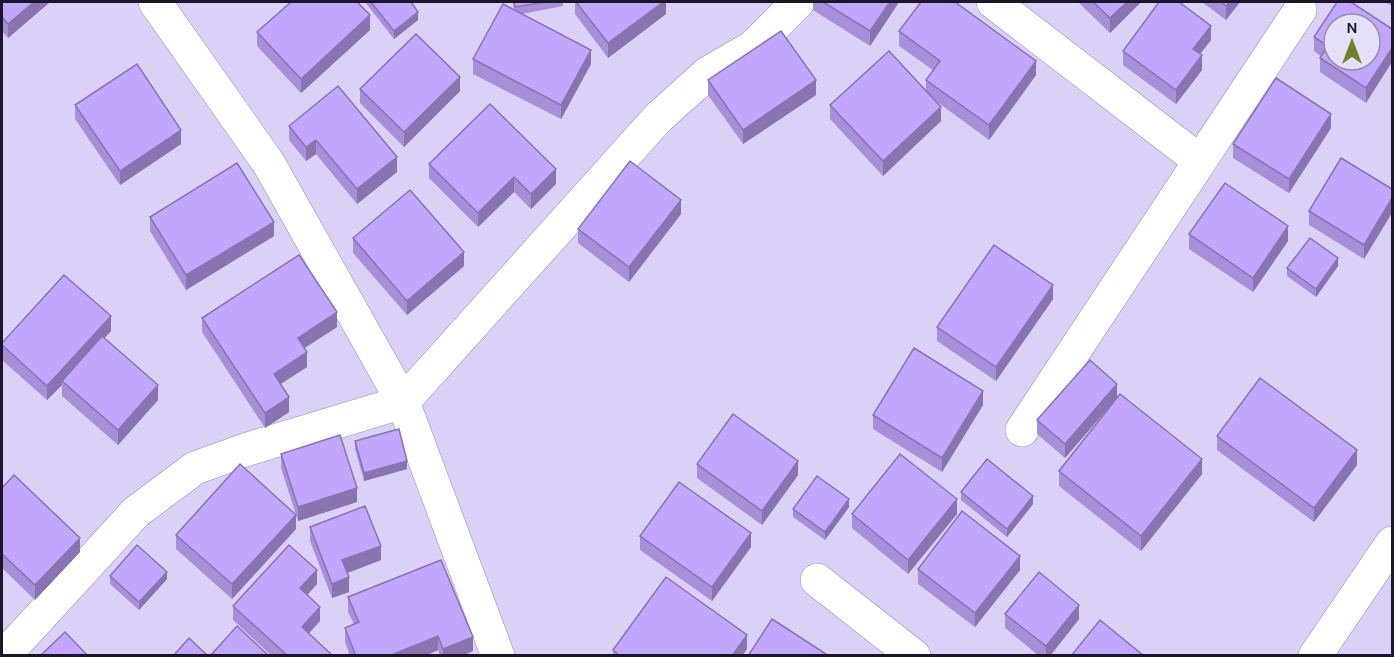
<svg xmlns="http://www.w3.org/2000/svg" width="1394" height="657" viewBox="0 0 1394 657" font-family="Karla,sans-serif">
<style>
.lines{fill:none;stroke-linecap:round;stroke-linejoin:round}
.street-casing{stroke:#9a88c2;stroke-width:34}
.street{stroke:#fff;stroke-width:33}
.wall{fill:#a78fda}
.shaded-wall{fill:#8874b1}
.building{fill:#c2a6fd;stroke:#8874b1;stroke-width:1.5;fill-rule:evenodd}
</style>
<rect width="100%" height="100%" fill="#dbd0f5"/>
<g class="lines">
<defs>
<g id="street">
<path d="M155,2L269,164L403,402L498,656"/>
<path d="M993,2L1200,161"/>
<path d="M1022,430L1300,10"/>
<path d="M817,580L914,656"/>
<path d="M4,656L136,512L195,468L248,449L403,402L658,118L708,73L753,47L798,2"/>
<path d="M1315,656L1392,543"/>
</g>
</defs>
<use href="#street" class="street-casing"/>
<use href="#street" class="street"/>
</g>
<g class="wall">
<path d="M2,2H50L8,38L2,31Z"/>
<path d="M365,2H411L418,20L394,39Z"/>
<path d="M513,2H563V6L522,14L591,64L561,119L473,74V59L514,10Z"/>
<path d="M575,2H666V14L608,58L575,14Z"/>
<path d="M813,2H899L870,46L813,10Z"/>
<path d="M1078,2H1141L1110,33Z"/>
<path d="M1202,2H1240L1226,20Z"/>
<path d="M1385,2H1392V6Z"/>
<path d="M1392,29L1366,103L1320,72V58L1321,56L1314,51V37Z"/>
<path d="M370,30L301,93L257,46V32Z"/>
<path d="M899,31L1036,75L989,140L936,101L941,121L883,176L830,119V105L926,91V80L933,70L899,46Z"/>
<path d="M1211,40L1200,54L1202,70L1176,104L1123,65V51Z"/>
<path d="M708,80L816,95L743,144L708,95Z"/>
<path d="M360,89L460,91L404,147L360,103Z"/>
<path d="M75,105L181,144L120,185L75,119Z"/>
<path d="M289,126L397,172L357,204L316,154L306,161L289,140Z"/>
<path d="M1331,128L1289,193L1233,158V144Z"/>
<path d="M429,164L556,184L531,209L514,192L478,227L429,178Z"/>
<path d="M1392,189L1364,259L1309,225V211Z"/>
<path d="M681,214L629,282L578,243V229Z"/>
<path d="M150,217L274,236L186,290L150,231Z"/>
<path d="M1189,234L1288,241L1253,292L1189,249Z"/>
<path d="M353,238L464,266L407,315L353,253Z"/>
<path d="M1338,266L1316,297L1287,276V268Z"/>
<path d="M1053,299L996,381L937,341V327Z"/>
<path d="M202,318L337,327L305,348L307,367L281,384L289,412L265,428L202,332Z"/>
<path d="M111,331L104,338L158,400L118,445L62,396V385L47,400L2,360V343Z"/>
<path d="M1117,398L1202,474L1141,551L1059,486V471L1113,402L1065,458L1037,434V420Z"/>
<path d="M983,405L942,472L873,429V415Z"/>
<path d="M1217,436L1357,465L1314,522L1217,450Z"/>
<path d="M355,441L407,469L364,481L355,449Z"/>
<path d="M281,454L357,502L298,521L281,468Z"/>
<path d="M697,464L798,475L762,525L697,478Z"/>
<path d="M2,488L80,552L35,600L2,568Z"/>
<path d="M961,492L1033,504L1007,537L961,500Z"/>
<path d="M849,507L825,540L793,517V509Z"/>
<path d="M852,514H957L908,574L852,528Z"/>
<path d="M310,527L381,560L347,573L349,592L332,598L310,541Z"/>
<path d="M296,529L232,599L176,549V535Z"/>
<path d="M640,536L751,547L712,601L640,550Z"/>
<path d="M918,569L1020,570L975,627L918,584Z"/>
<path d="M110,576L167,579L139,610L110,584Z"/>
<path d="M317,584L307,595L320,621L309,633L333,656H272L233,620V606Z"/>
<path d="M348,597L473,651L462,656H440L438,650L425,656H350L345,642V628L354,624L348,612Z"/>
<path d="M1005,614L1079,619L1050,656H1039L1005,628Z"/>
<path d="M747,649L742,656H613V650Z"/>
</g>
<g class="shaded-wall">
<path d="M34,2H50L8,38V24Z"/>
<path d="M663,2H666V14L608,58V43Z"/>
<path d="M890,2H899L870,46V31Z"/>
<path d="M1127,2H1141L1110,33V18Z"/>
<path d="M1229,2H1240L1226,20V6Z"/>
<path d="M418,12V20L394,39V31Z"/>
<path d="M370,15V30L301,93V79Z"/>
<path d="M1211,26V40L1193,63V49Z"/>
<path d="M1392,48V62L1366,103V88Z"/>
<path d="M591,50V64L561,119V105Z"/>
<path d="M1202,55V70L1176,104V90Z"/>
<path d="M1036,61V75L989,140V125Z"/>
<path d="M460,77V91L404,147V132Z"/>
<path d="M816,80V95L743,144V130Z"/>
<path d="M941,107V121L883,176V161Z"/>
<path d="M1331,114V128L1289,193V179Z"/>
<path d="M181,130V144L120,185V171Z"/>
<path d="M316,140V154L306,161V147Z"/>
<path d="M397,157V172L357,204V189Z"/>
<path d="M556,169V184L531,209V194Z"/>
<path d="M514,177V192L478,227V213Z"/>
<path d="M1392,198V213L1364,259V245Z"/>
<path d="M681,200V214L629,282V267Z"/>
<path d="M274,222V236L186,290V275Z"/>
<path d="M1288,226V241L1253,292V278Z"/>
<path d="M464,252V266L407,315V301Z"/>
<path d="M1338,258V266L1316,297V289Z"/>
<path d="M1053,285V299L996,381V367Z"/>
<path d="M337,312V327L298,352V338Z"/>
<path d="M111,316V331L63,383L62,381V385L47,400V386Z"/>
<path d="M307,352V367L274,388V374Z"/>
<path d="M1117,384V398L1065,458V444Z"/>
<path d="M158,385V400L118,445V430Z"/>
<path d="M983,391V405L942,472V458Z"/>
<path d="M289,397V412L265,428V413Z"/>
<path d="M1357,450V465L1314,522V508Z"/>
<path d="M1202,459V474L1141,551V536Z"/>
<path d="M407,461V469L364,481V473Z"/>
<path d="M798,461V475L762,525V511Z"/>
<path d="M357,488V502L298,521V507Z"/>
<path d="M1033,496V504L1007,537V529Z"/>
<path d="M849,499V507L825,540V532Z"/>
<path d="M957,499V514L908,574V560Z"/>
<path d="M296,515V529L232,599V584Z"/>
<path d="M751,533V547L712,601V587Z"/>
<path d="M80,538V552L35,600V585Z"/>
<path d="M381,546V560L342,575V560Z"/>
<path d="M1020,556V570L975,627V613Z"/>
<path d="M317,570V584L300,603V588Z"/>
<path d="M167,572V579L139,610V602Z"/>
<path d="M349,577V592L332,598V584Z"/>
<path d="M1079,605V619L1050,656H1046V646Z"/>
<path d="M320,607V621L302,641V627Z"/>
<path d="M747,635V649L742,656H732Z"/>
<path d="M438,636V650L425,656H389Z"/>
<path d="M473,637V651L462,656H443V649Z"/>
</g>
<g class="building">
<path d="M2,2H34L8,24L2,17Z"/>
<path d="M291,2H357L370,15L301,79L257,32Z"/>
<path d="M371,2H411L418,12L394,31Z"/>
<path d="M514,2H546L515,7Z"/>
<path d="M576,2H663L608,43Z"/>
<path d="M823,2H890L870,31Z"/>
<path d="M921,2H955L1036,61L989,125L926,80L940,61L899,31Z"/>
<path d="M1093,2H1127L1110,18Z"/>
<path d="M1159,2H1179L1211,26L1193,49L1202,55L1176,90L1123,51Z"/>
<path d="M1221,2H1229L1226,6Z"/>
<path d="M1337,2H1351L1392,29V48L1366,88L1320,58L1328,46L1314,37ZM1334,24H1370V60H1334Z"/>
<path d="M503,4L591,50L561,105L473,59Z"/>
<path d="M781,31L816,80L743,130L708,80Z"/>
<path d="M416,34L460,77L404,132L360,89Z"/>
<path d="M889,51L941,107L883,161L830,105Z"/>
<path d="M137,64L181,130L120,171L75,105Z"/>
<path d="M1276,78L1331,114L1289,179L1233,144Z"/>
<path d="M338,86L397,157L357,189L316,140L306,147L289,126Z"/>
<path d="M490,104L556,169L531,194L514,177L478,213L429,164Z"/>
<path d="M1341,158L1392,189V198L1364,245L1309,211Z"/>
<path d="M630,161L681,200L629,267L578,229Z"/>
<path d="M237,163L274,222L186,275L150,217Z"/>
<path d="M1225,183L1288,226L1253,278L1189,234Z"/>
<path d="M410,190L464,252L407,301L353,238Z"/>
<path d="M1310,238L1338,258L1316,289L1287,268Z"/>
<path d="M994,245L1053,285L996,367L937,327Z"/>
<path d="M299,255L337,312L298,338L307,352L274,374L289,397L265,413L202,318Z"/>
<path d="M64,275L111,316L47,386L2,345V343Z"/>
<path d="M102,336L158,385L118,430L62,381Z"/>
<path d="M914,348L983,391L942,458L873,415Z"/>
<path d="M1090,360L1117,384L1065,444L1037,420Z"/>
<path d="M1260,378L1357,450L1314,508L1217,436Z"/>
<path d="M1120,394L1202,459L1141,536L1059,471Z"/>
<path d="M733,414L798,461L762,511L697,464Z"/>
<path d="M399,429L407,461L364,473L355,441Z"/>
<path d="M340,435L357,488L298,507L281,454Z"/>
<path d="M900,454L957,499L908,560L852,514Z"/>
<path d="M987,459L1033,496L1007,529L961,492Z"/>
<path d="M240,464L296,515L232,584L176,535Z"/>
<path d="M14,475L80,538L35,585L2,554V488Z"/>
<path d="M817,476L849,499L825,532L793,509Z"/>
<path d="M679,482L751,533L712,587L640,536Z"/>
<path d="M365,506L381,546L342,560L349,577L332,584L310,527Z"/>
<path d="M962,511L1020,556L975,613L918,569Z"/>
<path d="M137,545L167,572L139,602L110,576Z"/>
<path d="M289,545L317,570L300,588L320,607L302,627L333,656H288L233,606Z"/>
<path d="M441,560L473,637L443,649L438,636L389,656H356L345,628L359,622L348,597Z"/>
<path d="M1039,572L1079,605L1046,646L1005,614Z"/>
<path d="M666,577L747,635L732,656H620L613,650Z"/>
<path d="M772,619L829,656H748Z"/>
<path d="M1100,620L1144,656H1071Z"/>
<path d="M237,626L269,656H210Z"/>
<path d="M65,632L88,656H40Z"/>
<path d="M189,638L208,656H173Z"/>
</g>
<rect width="1394" height="657" fill="none" stroke="#1c152b" stroke-width="6"/>
<g transform="translate(1352 42)"><circle r="28" fill="#e6dff8" stroke="#958ea6" stroke-width="1.5"/>
<path d="M0-4.5L10 22L0 15L-10 22Z" fill="#717f2d"/>
<text y="-9" font-size="16" font-weight="bold" text-anchor="middle" fill="#1c152b">N</text>
</g>
</svg>
